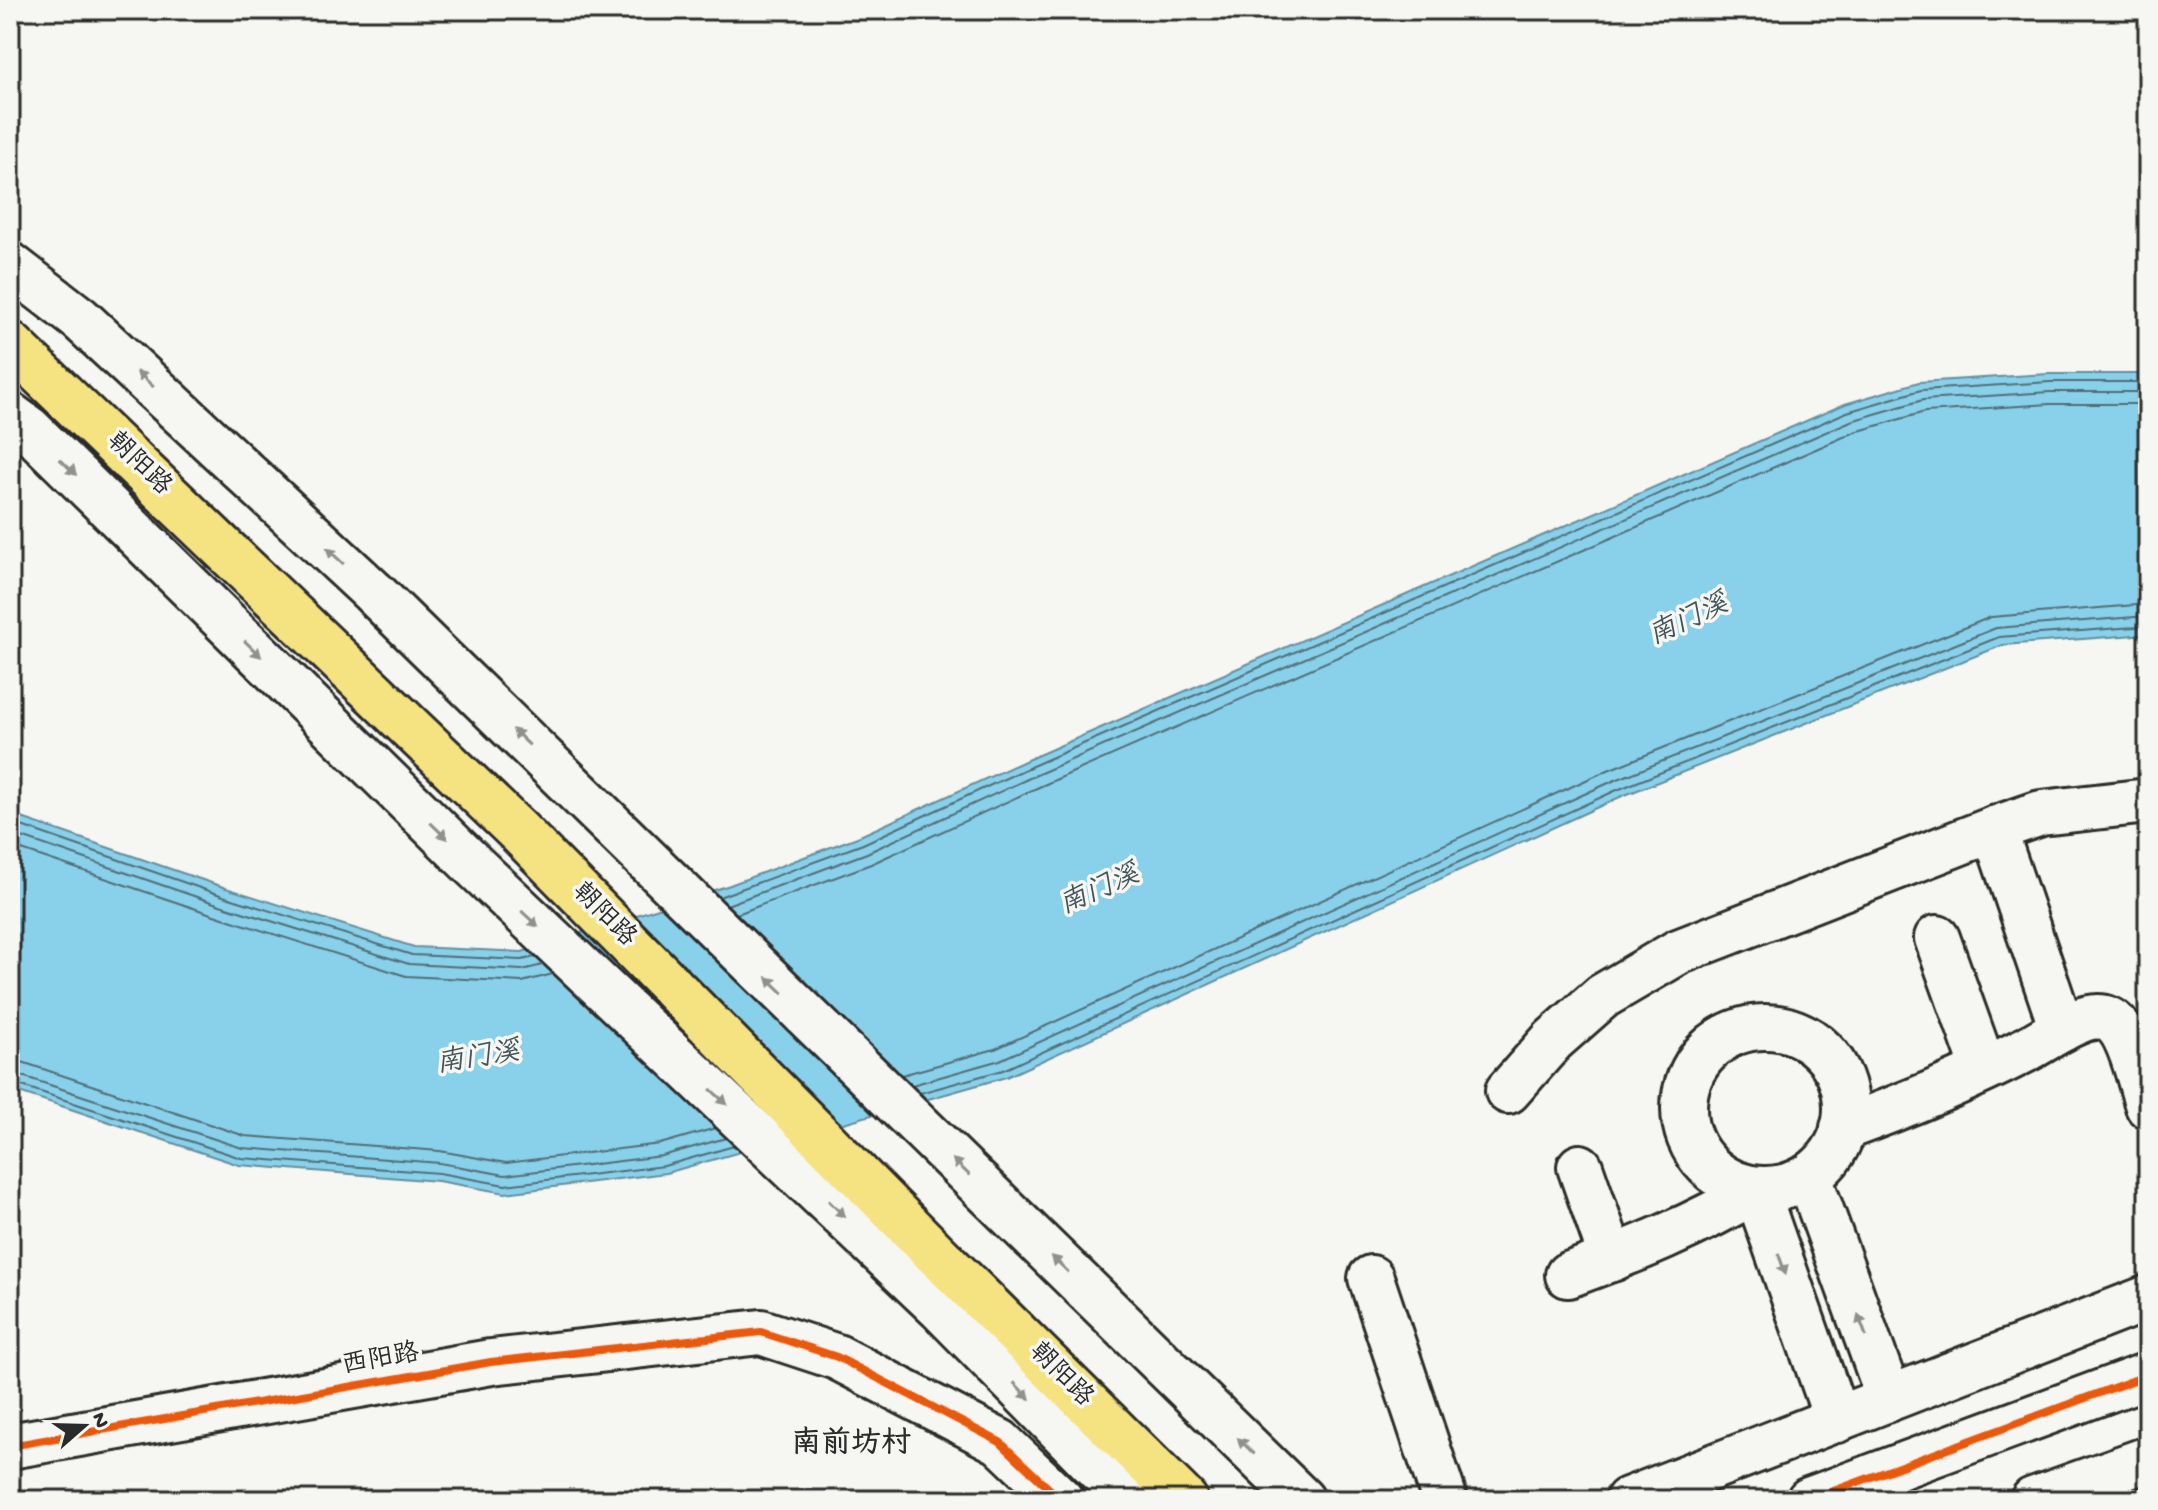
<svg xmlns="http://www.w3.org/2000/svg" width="2158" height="1510" viewBox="0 0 2158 1510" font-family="'Gochi Hand','LXGW WenKai TC',sans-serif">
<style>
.water{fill:#89d1ea;stroke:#638f9e;stroke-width:2}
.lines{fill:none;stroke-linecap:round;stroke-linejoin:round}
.shore{stroke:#516d77;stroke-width:2}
.building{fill:#efc69f;stroke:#2b2b2b;stroke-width:2}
.minor-casing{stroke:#2b2b2b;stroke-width:50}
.major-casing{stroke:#2b2b2b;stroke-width:50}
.minor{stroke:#f6f6f2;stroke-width:44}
.major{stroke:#f5e382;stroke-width:44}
.cycleway-casing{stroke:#f6f6f2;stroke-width:13}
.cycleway{stroke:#e8590c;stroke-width:8}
.oneway{fill:#90908e}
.labels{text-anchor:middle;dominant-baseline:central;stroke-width:7;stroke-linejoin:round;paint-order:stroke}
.street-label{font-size:26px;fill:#2b2b2b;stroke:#f6f6f2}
.water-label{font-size:28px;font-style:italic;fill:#42545b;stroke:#f6f6f2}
.quarter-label{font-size:30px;font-weight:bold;fill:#2b2b2b;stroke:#f6f6f2}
</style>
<rect width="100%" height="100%" fill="#f6f6f2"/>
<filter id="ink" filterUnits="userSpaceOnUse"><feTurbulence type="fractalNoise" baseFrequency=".0125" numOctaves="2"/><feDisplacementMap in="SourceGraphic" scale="16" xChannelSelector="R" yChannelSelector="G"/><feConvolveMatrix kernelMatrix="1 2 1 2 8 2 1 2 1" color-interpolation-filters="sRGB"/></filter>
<g filter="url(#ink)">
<path class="water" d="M2049,374H2148V634L2003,645L1620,797L1006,1077L666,1173L505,1193L438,1181L239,1165L10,1089V814L229,889L414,947L522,952L730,885L860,836L1027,760L1845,404L1919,382Z"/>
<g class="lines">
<g class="shore">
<path d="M10,822L226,897L412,955L522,960L535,957"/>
<path d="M10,833L223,906L409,964L522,970L543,965"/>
<path d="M10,846L220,917L406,976L522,982L553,974"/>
<path d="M719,897L863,844L1030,767L1847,412L1921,390L2050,382H2148"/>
<path d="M727,905L867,853L1034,776L1851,421L1923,400L2050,392H2148"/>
<path d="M737,914L871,864L1039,787L1855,432L1925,412L2050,404H2148"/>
<path d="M10,1060L22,1062L245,1136L440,1151L506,1163L660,1144L716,1128"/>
<path d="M10,1072L242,1148L440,1163L505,1175L662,1156L726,1138"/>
<path d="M902,1075L995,1049L1608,770L1991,617L2148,604"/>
<path d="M10,1082L241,1158L439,1173L505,1185L664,1166L734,1146"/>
<path d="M912,1085L1000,1060L1613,781L1996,628L2148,616"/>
<path d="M920,1093L1003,1070L1617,790L1999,637L2148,626"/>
</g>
</g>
<path class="building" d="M2148,1482V1500H2099Z"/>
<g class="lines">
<defs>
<g id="minor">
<path d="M10,265L80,319L372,591L1302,1500"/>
<path d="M10,415L29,429L473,865L940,1308L1129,1500"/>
<path d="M1994,829L2062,1029"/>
<path d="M1937,938L1984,1069"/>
<circle cx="1765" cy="1108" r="81"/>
<path d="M1508,1091L1553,1040L1603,996L1678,952L1994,829L2041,813L2148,801"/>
<path d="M1843,1128C1907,1105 1969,1079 2029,1048C2048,1038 2087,1009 2108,1019C2130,1029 2140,1083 2148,1106"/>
<path d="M1580,1167L1612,1259"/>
<path d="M1809,1177L1889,1398"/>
<path d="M1568,1275C1634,1251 1696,1226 1756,1190L1837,1420"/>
<path d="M1371,1278L1445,1500"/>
<path d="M10,1446L491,1362L761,1332L837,1357L1000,1442L1061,1500"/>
<path d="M1628,1500L2148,1298"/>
<path d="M1809,1500L2148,1375"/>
<path d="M2033,1500L2148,1459"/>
</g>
<path id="major" d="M10,344L519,832L935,1253L1185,1500"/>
</defs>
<use href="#minor" class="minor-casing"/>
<use href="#major" class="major-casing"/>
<use href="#minor" class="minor"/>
<use href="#major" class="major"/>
<defs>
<g id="cycleway">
<path d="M10,1446L491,1362L761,1332L837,1357L1000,1442L1061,1500"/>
<path d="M1809,1500L2148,1375"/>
</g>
</defs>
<use href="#cycleway" class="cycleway-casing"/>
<use href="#cycleway" class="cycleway"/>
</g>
<defs><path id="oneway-solid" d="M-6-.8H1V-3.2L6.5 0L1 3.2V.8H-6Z" transform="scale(2)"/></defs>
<g class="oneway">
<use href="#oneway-solid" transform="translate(145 379) rotate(-137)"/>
<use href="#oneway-solid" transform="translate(68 467) rotate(44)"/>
<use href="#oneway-solid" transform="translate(335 556) rotate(-137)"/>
<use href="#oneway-solid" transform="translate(253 649) rotate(44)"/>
<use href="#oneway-solid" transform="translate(521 737) rotate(-136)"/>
<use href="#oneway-solid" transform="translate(439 831) rotate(44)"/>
<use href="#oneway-solid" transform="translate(530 919) rotate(43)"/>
<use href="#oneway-solid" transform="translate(775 985) rotate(-136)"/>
<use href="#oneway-solid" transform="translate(719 1097) rotate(43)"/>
<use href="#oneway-solid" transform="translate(961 1167) rotate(-136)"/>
<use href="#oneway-solid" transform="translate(837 1209) rotate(44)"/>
<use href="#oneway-solid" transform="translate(1060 1264) rotate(-136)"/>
<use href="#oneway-solid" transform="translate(1782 1264) rotate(71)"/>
<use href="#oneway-solid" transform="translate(1862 1325) rotate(-110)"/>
<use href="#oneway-solid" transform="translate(1022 1391) rotate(46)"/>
<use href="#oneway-solid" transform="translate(1246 1446) rotate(-136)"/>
</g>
</g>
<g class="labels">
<g class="street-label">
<text transform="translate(138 465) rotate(44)">朝阳路</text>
<text transform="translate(603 916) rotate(45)">朝阳路</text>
<text transform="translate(381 1361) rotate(-10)">西阳路</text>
<text transform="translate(1060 1376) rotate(45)">朝阳路</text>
</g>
<g class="water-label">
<text transform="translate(1689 621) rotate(-25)">南门溪</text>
<text transform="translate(1100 891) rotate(-24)">南门溪</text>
<text transform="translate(478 1059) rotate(-9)">南门溪</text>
</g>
<g class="quarter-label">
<text x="851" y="1445">南前坊村</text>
</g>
</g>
<rect width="2158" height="1510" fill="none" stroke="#f6f6f2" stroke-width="40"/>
<rect x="20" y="20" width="2118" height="1470" fill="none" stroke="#2b2b2b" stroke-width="3" filter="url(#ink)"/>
<g transform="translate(84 1426) rotate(70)" stroke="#f6f6f2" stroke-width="6" paint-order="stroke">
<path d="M0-6L14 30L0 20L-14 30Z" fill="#2b2b2b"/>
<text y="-12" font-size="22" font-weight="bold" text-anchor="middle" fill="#2b2b2b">N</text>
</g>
</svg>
